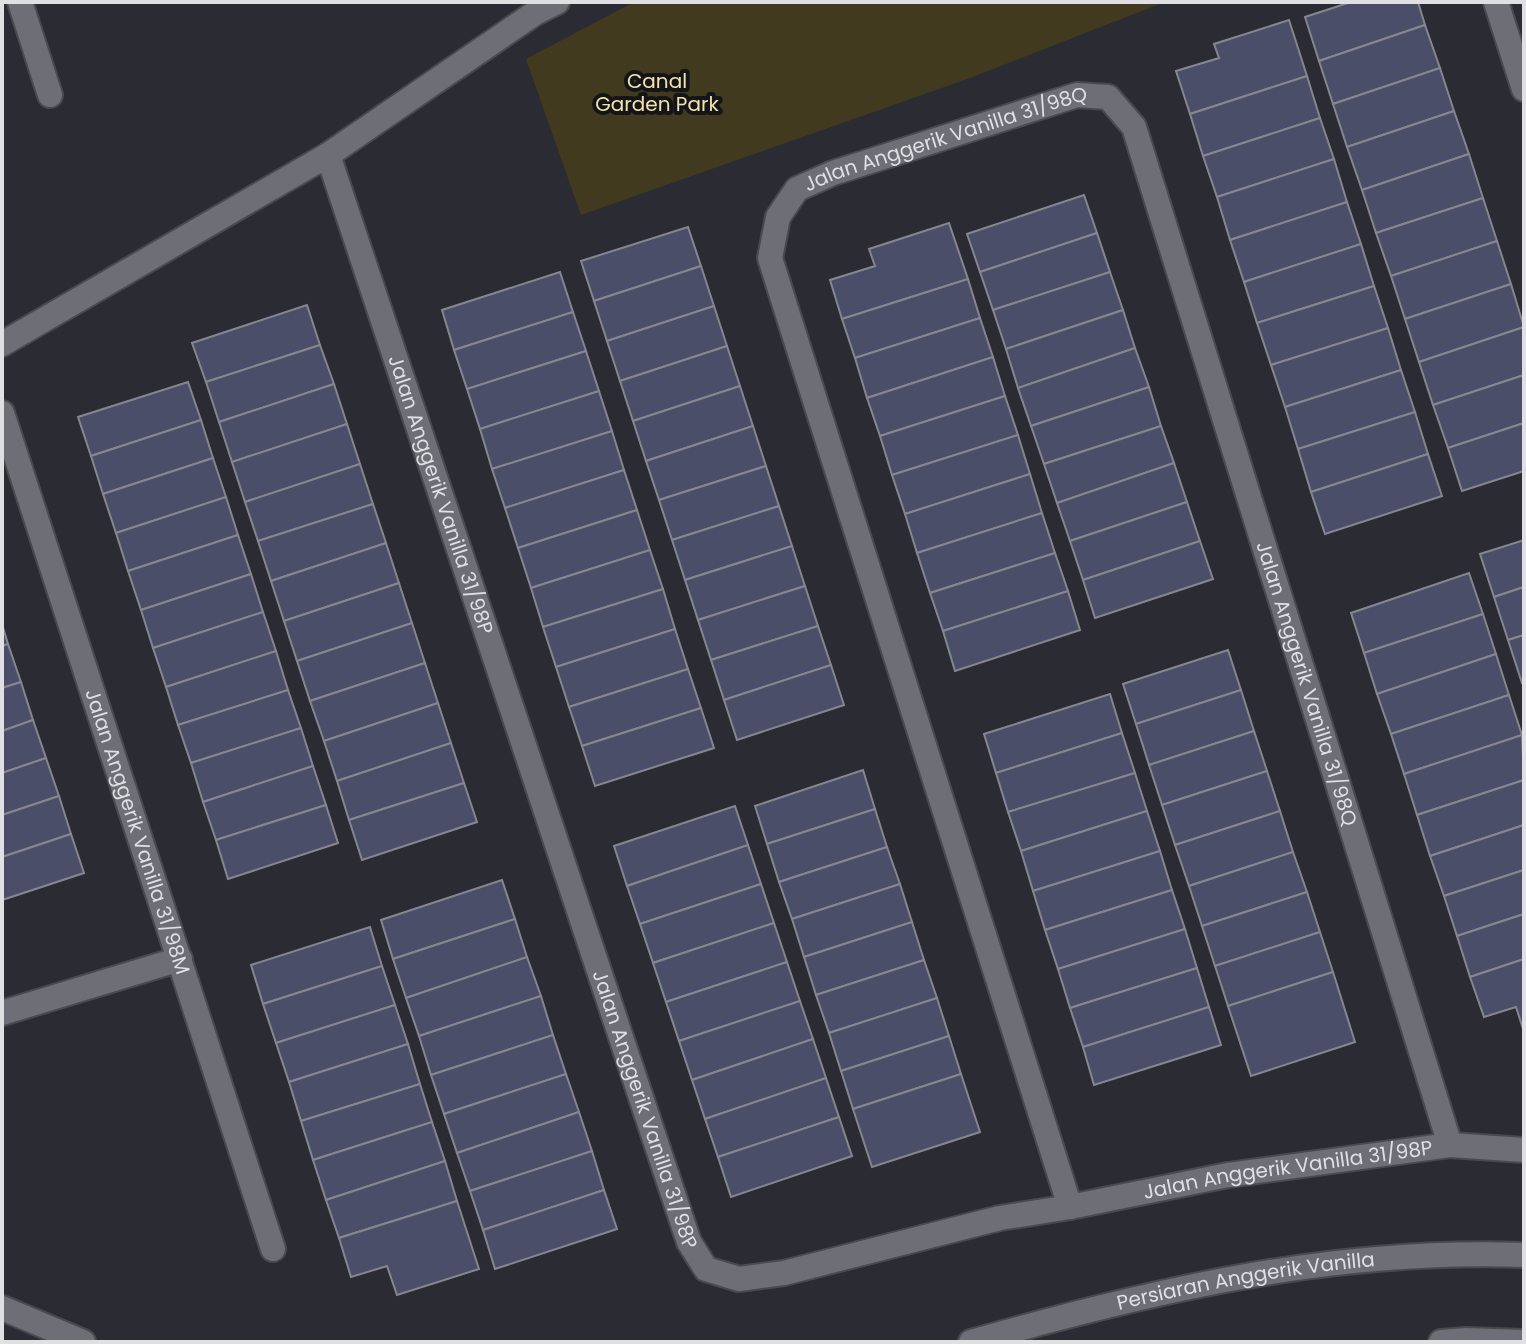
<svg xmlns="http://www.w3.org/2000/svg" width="1526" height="1344" viewBox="0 0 1526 1344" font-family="Poppins,sans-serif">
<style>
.green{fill:#423a1f}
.building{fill:#4b4e68;stroke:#85868e;stroke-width:2}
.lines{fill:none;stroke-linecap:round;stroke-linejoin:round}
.street-casing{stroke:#494a4f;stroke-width:28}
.secondary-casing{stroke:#494a4f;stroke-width:28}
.street{stroke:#6d6e76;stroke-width:24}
.secondary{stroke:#6d6e76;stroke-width:24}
.labels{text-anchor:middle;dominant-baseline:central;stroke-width:8;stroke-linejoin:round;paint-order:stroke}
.park-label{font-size:20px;fill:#f3e2ab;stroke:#141518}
.street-label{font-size:20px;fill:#dfdfe4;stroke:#141518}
</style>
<rect width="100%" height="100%" fill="#2b2c33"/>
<path class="green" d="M634,2H1165L970,78L581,215L526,59Z"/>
<g class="building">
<path d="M1351,2H1418L1425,25L1319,61L1305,17Z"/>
<path d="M1289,20L1307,76L1190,114L1176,71L1219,58L1214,44Z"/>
<path d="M1425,25L1440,68L1333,104L1319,61Z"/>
<path d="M1440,68L1454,111L1347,147L1333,104Z"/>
<path d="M1307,76L1320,118L1203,156L1190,114Z"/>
<path d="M1454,111L1469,154L1362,190L1347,147Z"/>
<path d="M1320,118L1334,159L1217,197L1203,156Z"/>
<path d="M1469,154L1483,198L1376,233L1362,190Z"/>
<path d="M1334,159L1347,202L1230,240L1217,197Z"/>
<path d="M1084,195L1097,233L980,272L967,234Z"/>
<path d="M1483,198L1497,241L1391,276L1376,233Z"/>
<path d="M1347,202L1361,244L1244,282L1230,240Z"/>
<path d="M949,223L968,279L842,319L830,280L875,266L869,249Z"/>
<path d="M688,227L701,266L594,301L581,261Z"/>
<path d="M1097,233L1110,272L993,310L980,272Z"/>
<path d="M1497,241L1511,284L1405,319L1391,276Z"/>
<path d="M1361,244L1374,286L1257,323L1244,282Z"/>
<path d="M701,266L714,306L607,341L594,301Z"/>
<path d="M560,272L573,312L454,350L442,310Z"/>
<path d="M1110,272L1123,310L1006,349L993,310Z"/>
<path d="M968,279L980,318L855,358L842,319Z"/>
<path d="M1511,284L1524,327L1419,362L1405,319Z"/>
<path d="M1374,286L1388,328L1271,365L1257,323Z"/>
<path d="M307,305L320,345L206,382L192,343Z"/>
<path d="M714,306L727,346L620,381L607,341Z"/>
<path d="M1123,310L1135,348L1018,388L1006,349Z"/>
<path d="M573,312L586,351L467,389L454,350Z"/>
<path d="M980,318L993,357L867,398L855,358Z"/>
<path d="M1524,327V375L1433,405L1419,362Z"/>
<path d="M1388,328L1401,370L1285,407L1271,365Z"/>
<path d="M320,345L334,384L219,422L206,382Z"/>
<path d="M727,346L740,386L633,421L620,381Z"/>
<path d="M1135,348L1149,387L1031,426L1018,388Z"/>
<path d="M586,351L599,391L480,429L467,389Z"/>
<path d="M993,357L1005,396L880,436L867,398Z"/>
<path d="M1401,370L1415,412L1298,449L1285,407Z"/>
<path d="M1524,375V423L1448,448L1433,405Z"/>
<path d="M188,382L201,420L91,456L78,417Z"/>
<path d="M334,384L347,424L232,462L219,422Z"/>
<path d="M740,386L753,426L646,461L633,421Z"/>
<path d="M1149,387L1161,426L1044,464L1031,426Z"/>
<path d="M599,391L612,431L492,469L480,429Z"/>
<path d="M1005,396L1018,435L892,475L880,436Z"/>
<path d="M1415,412L1428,454L1311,492L1298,449Z"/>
<path d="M201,420L213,458L103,494L91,456Z"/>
<path d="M1524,423V471L1462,491L1448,448Z"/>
<path d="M347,424L360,464L245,502L232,462Z"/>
<path d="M753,426L766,466L659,500L646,461Z"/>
<path d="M1161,426L1174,463L1057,503L1044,464Z"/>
<path d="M612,431L624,470L505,508L492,469Z"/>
<path d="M1018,435L1030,474L905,514L892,475Z"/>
<path d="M1428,454L1442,496L1325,534L1311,492Z"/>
<path d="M213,458L226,497L116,533L103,494Z"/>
<path d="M1174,463L1187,502L1070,541L1057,503Z"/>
<path d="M360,464L373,504L258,541L245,502Z"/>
<path d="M766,466L779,506L672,540L659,500Z"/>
<path d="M624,470L637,510L518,548L505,508Z"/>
<path d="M1030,474L1042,513L917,553L905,514Z"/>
<path d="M226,497L238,535L128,571L116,533Z"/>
<path d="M1187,502L1200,541L1083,580L1070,541Z"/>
<path d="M373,504L386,543L271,581L258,541Z"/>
<path d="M779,506L792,546L685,580L672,540Z"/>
<path d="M637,510L650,550L531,588L518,548Z"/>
<path d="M1042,513L1055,553L930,593L917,553Z"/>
<path d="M238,535L251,574L141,610L128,571Z"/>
<path d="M1524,540V587L1494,597L1480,554Z"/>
<path d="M1200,541L1213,579L1095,618L1083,580Z"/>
<path d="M386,543L399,583L284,621L271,581Z"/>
<path d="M792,546L805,586L698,620L685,580Z"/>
<path d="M650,550L663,589L543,627L531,588Z"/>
<path d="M1055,553L1068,591L943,631L930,593Z"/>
<path d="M1469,573L1483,614L1364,653L1351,613Z"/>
<path d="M251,574L263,612L153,648L141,610Z"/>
<path d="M399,583L412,623L297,661L284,621Z"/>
<path d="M805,586L818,626L711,660L698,620Z"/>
<path d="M1524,587V635L1508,640L1494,597Z"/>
<path d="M663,589L675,629L556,667L543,627Z"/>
<path d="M1068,591L1080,630L955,671L943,631Z"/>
<path d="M263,612L276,651L166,687L153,648Z"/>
<path d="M1483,614L1496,654L1377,694L1364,653Z"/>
<path d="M412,623L425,663L310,701L297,661Z"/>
<path d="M2,624L8,644L2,646Z"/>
<path d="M818,626L831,665L724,700L711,660Z"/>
<path d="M675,629L688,669L569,707L556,667Z"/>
<path d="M1524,635V682L1522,683L1508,640Z"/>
<path d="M8,644L21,682L2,688V646Z"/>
<path d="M1228,650L1241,690L1136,724L1123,684Z"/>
<path d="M276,651L288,690L178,725L166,687Z"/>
<path d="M1496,654L1509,695L1391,734L1377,694Z"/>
<path d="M425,663L438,703L324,741L310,701Z"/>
<path d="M831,665L844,705L737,740L724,700Z"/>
<path d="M688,669L701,708L582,746L569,707Z"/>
<path d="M21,682L33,720L2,731V688Z"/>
<path d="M288,690L301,728L191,763L178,725Z"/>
<path d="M1241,690L1254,731L1149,765L1136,724Z"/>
<path d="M1110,694L1122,733L996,773L984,734Z"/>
<path d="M1509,695L1522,735L1404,774L1391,734Z"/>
<path d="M438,703L451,743L337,781L324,741Z"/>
<path d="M701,708L714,748L595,786L582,746Z"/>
<path d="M33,720L46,758L2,773V731Z"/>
<path d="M301,728L313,766L203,802L191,763Z"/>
<path d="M1254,731L1267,771L1162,805L1149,765Z"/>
<path d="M1122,733L1135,773L1008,812L996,773Z"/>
<path d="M1522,735L1524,780L1417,815L1404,774Z"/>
<path d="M451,743L464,783L349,820L337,781Z"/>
<path d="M46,758L59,796L2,815V773Z"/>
<path d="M313,766L326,805L216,840L203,802Z"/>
<path d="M863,770L875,809L767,844L755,806Z"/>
<path d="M1267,771L1280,811L1175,845L1162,805Z"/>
<path d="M1135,773L1147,811L1021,851L1008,812Z"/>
<path d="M1524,780V825L1430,856L1417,815Z"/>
<path d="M464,783L477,822L362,860L349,820Z"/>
<path d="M59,796L71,834L2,857V815Z"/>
<path d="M326,805L338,843L228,879L216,840Z"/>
<path d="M735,806L748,845L627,886L614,846Z"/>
<path d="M875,809L887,847L779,882L767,844Z"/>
<path d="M1147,811L1160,851L1033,891L1021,851Z"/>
<path d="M1280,811L1293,852L1189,886L1175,845Z"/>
<path d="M1524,825V870L1444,896L1430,856Z"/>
<path d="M71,834L84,873L2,900V857Z"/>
<path d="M748,845L761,884L640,924L627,886Z"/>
<path d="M887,847L900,884L792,919L779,882Z"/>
<path d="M1160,851L1172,890L1045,930L1033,891Z"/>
<path d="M1293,852L1307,892L1202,926L1189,886Z"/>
<path d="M1524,870V914L1457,936L1444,896Z"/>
<path d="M502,880L515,919L393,959L381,920Z"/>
<path d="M761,884L774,923L653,963L640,924Z"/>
<path d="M900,884L912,922L804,957L792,919Z"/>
<path d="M1172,890L1185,929L1058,969L1045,930Z"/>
<path d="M1307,892L1320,932L1215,966L1202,926Z"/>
<path d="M1524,914V959L1470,977L1457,936Z"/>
<path d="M515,919L527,957L406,998L393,959Z"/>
<path d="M912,922L924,960L816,995L804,957Z"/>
<path d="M774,923L787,962L666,1002L653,963Z"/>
<path d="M370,927L382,966L263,1004L251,965Z"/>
<path d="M1185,929L1197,968L1070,1008L1058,969Z"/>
<path d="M1320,932L1333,972L1228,1006L1215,966Z"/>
<path d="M527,957L541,996L419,1036L406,998Z"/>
<path d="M1524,959V1032L1516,1007L1484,1017L1470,977Z"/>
<path d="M924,960L937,998L829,1033L816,995Z"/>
<path d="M787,962L800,1001L679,1041L666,1002Z"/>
<path d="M382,966L395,1005L276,1043L263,1004Z"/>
<path d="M1197,968L1209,1007L1083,1047L1070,1008Z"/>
<path d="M1333,972L1355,1042L1251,1076L1228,1006Z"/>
<path d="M541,996L553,1035L431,1075L419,1036Z"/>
<path d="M937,998L949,1036L841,1071L829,1033Z"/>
<path d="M800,1001L813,1039L692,1080L679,1041Z"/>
<path d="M395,1005L408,1044L289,1082L276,1043Z"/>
<path d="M1209,1007L1221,1045L1094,1085L1083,1047Z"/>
<path d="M553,1035L566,1074L444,1114L431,1075Z"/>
<path d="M949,1036L961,1074L853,1109L841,1071Z"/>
<path d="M813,1039L826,1078L705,1119L692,1080Z"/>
<path d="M408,1044L420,1084L301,1121L289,1082Z"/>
<path d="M566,1074L579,1112L457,1153L444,1114Z"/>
<path d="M961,1074L980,1132L872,1167L853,1109Z"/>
<path d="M826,1078L839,1117L718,1157L705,1119Z"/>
<path d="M420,1084L432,1122L313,1160L301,1121Z"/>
<path d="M579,1112L592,1151L470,1191L457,1153Z"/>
<path d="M839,1117L852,1156L731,1197L718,1157Z"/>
<path d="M432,1122L445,1161L326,1200L313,1160Z"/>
<path d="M592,1151L604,1190L483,1230L470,1191Z"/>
<path d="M445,1161L457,1201L339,1238L326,1200Z"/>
<path d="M604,1190L617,1229L495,1269L483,1230Z"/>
<path d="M457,1201L479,1269L397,1295L387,1266L351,1277L339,1238Z"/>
</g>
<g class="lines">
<defs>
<g id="street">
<path d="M20,2L50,95"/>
<path d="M1496,2L1524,89"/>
<path id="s1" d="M328,155L689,1242L706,1269L739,1279L784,1273L1000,1218L1070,1207L1228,1175L1450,1145L1524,1150"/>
<path d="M2,344L328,155L535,13L557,2"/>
<path id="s2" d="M2,413L273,1249"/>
<path d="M2,1013L180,959"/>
<path id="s3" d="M1070,1207L770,258L778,217L797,189L833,173L1077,95L1108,97L1134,127L1450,1145"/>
</g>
<g id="secondary">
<path d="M2,1308L83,1342"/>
<path id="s4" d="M971,1342C1154,1290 1333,1248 1524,1255"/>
<path d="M1441,1342L1466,1340L1524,1342"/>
</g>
</defs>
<use href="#street" class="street-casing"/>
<use href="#secondary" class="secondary-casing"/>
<use href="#street" class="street"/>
<use href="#secondary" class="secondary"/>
</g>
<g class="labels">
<g class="park-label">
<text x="657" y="81">Canal<tspan x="657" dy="23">Garden Park</tspan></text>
</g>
<g class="street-label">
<text stroke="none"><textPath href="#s3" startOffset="1228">Jalan Anggerik Vanilla 31/98Q</textPath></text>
<text stroke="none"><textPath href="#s1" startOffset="358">Jalan Anggerik Vanilla 31/98P</textPath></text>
<text stroke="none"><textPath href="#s3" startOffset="2020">Jalan Anggerik Vanilla 31/98Q</textPath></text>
<text stroke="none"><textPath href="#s2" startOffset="440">Jalan Anggerik Vanilla 31/98M</textPath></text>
<text stroke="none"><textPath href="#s1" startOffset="1006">Jalan Anggerik Vanilla 31/98P</textPath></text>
<text stroke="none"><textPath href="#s1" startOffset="1772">Jalan Anggerik Vanilla 31/98P</textPath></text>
<text stroke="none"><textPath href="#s4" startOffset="282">Persiaran Anggerik Vanilla</textPath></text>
</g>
</g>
<rect width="1526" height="1344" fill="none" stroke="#dfdfe4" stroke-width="8"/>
</svg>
